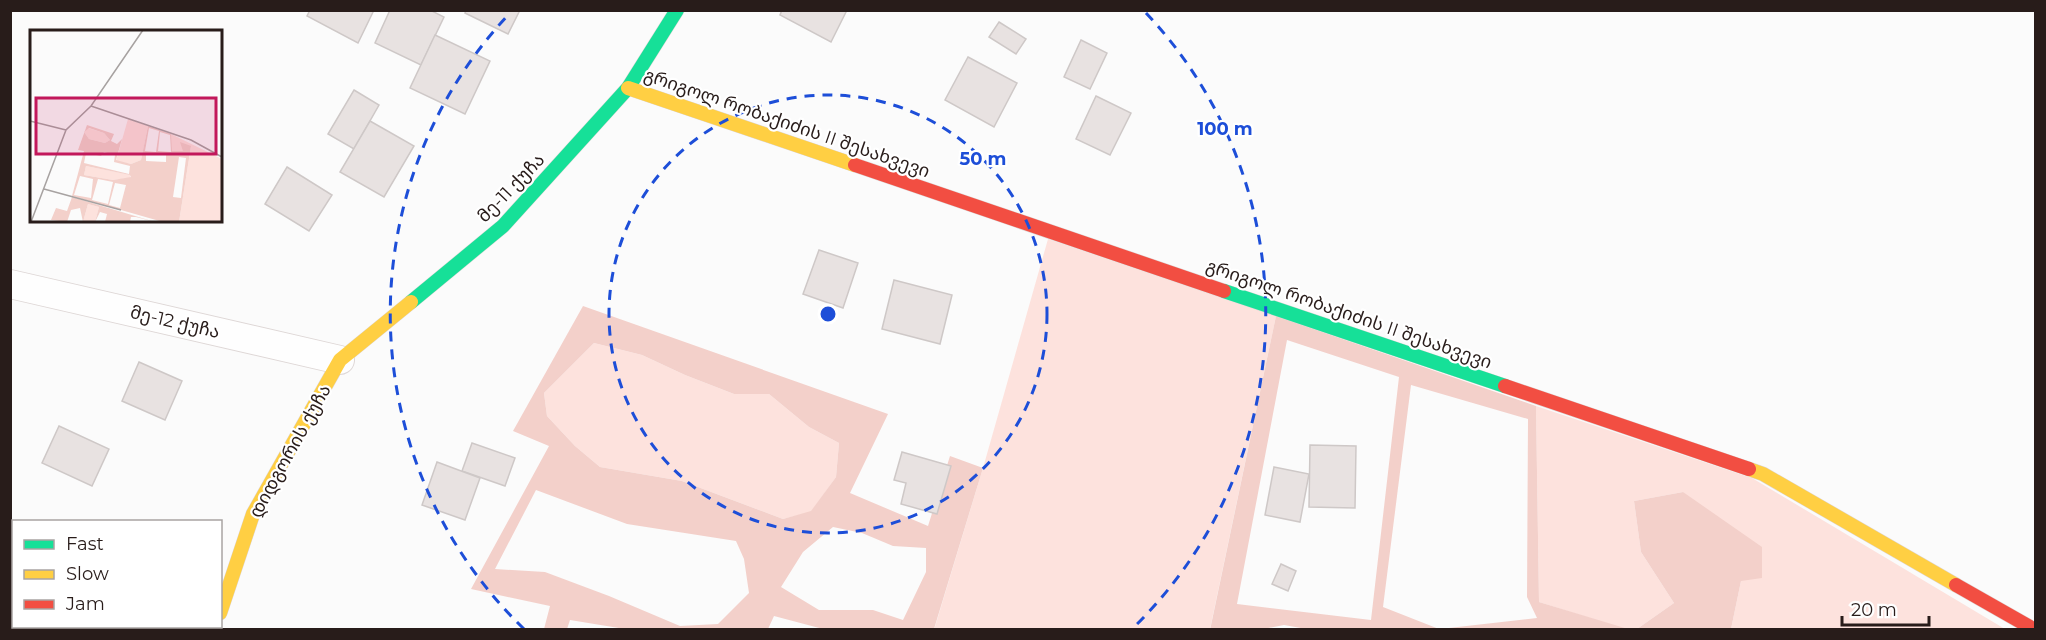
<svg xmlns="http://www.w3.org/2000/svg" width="2046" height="640" viewBox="0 0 2046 640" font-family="Montserrat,'Noto Sans Georgian',sans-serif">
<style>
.green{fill:#fde2dd}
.forest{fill:#f3d0ca;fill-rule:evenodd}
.building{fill:#e8e2e1;stroke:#cec8c7;stroke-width:1.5}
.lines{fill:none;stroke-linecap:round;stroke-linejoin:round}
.street-casing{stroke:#ded7d6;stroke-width:30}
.fast-casing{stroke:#ded7d6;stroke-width:15}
.slow-casing{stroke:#ded7d6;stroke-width:15}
.jam-casing{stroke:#ded7d6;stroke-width:15}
.street{stroke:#fefefe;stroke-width:28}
.fast{stroke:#16e098;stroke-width:14}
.slow{stroke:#ffcf43;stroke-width:14}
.jam{stroke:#f24e42;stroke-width:14}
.ring{fill:none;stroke:#1d4ed8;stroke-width:3;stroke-dasharray:10 8}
.labels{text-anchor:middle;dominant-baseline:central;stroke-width:4.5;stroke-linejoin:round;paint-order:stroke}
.street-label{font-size:18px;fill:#281c1a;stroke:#fff}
.inset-road{fill:none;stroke:#a7a2a1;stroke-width:1.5}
.view{fill:#c2185b;fill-opacity:0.15;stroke:#c2185b;stroke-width:3}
.inset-edge{fill:none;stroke:#281c1a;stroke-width:3}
.centre{fill:#1d4ed8;stroke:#fff;stroke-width:3}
.ring-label{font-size:18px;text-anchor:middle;font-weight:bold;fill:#1d4ed8;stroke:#fff;stroke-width:4.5;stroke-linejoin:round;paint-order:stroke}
</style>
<rect width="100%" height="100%" fill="#fbfbfb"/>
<g class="green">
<path d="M1048,239L1276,316L1210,629L934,630L983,468Z"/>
<path d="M594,343L642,355L685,375L734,394H769L809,427L839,443L836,477L811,512L783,519L682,481L600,467L575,446L547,416L544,393Z"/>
<path d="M1536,406L1752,478L2005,629H1731L1741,581L1683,492L1634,501L1641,552L1674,603L1637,629L1628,630L1539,602Z"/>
</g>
<g class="forest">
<path d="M583,306L888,414L850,493L928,526L950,456L983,468L934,629H823L774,616L768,629L631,630L570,620L567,629H544L550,606L471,589L549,446L513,431ZM594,343L642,355L685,375L734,394H769L809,427L839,443L836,477L811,511L783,519L682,481L600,467L575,446L547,416L544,393ZM536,490L627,524L736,541L744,559L749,593L718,624L680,626L609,596L545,572L495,569ZM833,527L862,533L893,546L926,548V572L903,620L873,610H819L781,587L803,552Z"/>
<path d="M1276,316L1536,406L1539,602L1628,629H1440L1537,618L1527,597L1528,419L1411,385L1383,607L1439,629L1312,630L1284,625L1263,629L1210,630ZM1287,340L1399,377L1371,620L1237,604Z"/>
<path d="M1683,492L1762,547V578L1741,581L1731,629H1637L1674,603L1641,552L1634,501Z"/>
</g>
<g class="building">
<path d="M310,10H374L358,43L307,16Z"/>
<path d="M390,10H430L444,17L421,65L375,43Z"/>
<path d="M466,10H520L508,34L465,13Z"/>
<path d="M782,10H847L831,42L780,15Z"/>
<path d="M999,22L1026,39L1016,54L989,37Z"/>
<path d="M435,35L490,61L465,114L410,88Z"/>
<path d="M1081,40L1107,53L1090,89L1064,77Z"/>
<path d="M968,57L1017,83L994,127L945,100Z"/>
<path d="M354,90L379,105L354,149L328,134Z"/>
<path d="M1096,96L1131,113L1110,155L1076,139Z"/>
<path d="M370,121L414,146L384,197L340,172Z"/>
<path d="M287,167L332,195L309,231L265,204Z"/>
<path d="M819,250L858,263L843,308L803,294Z"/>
<path d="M894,280L952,295L940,344L882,329Z"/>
<path d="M139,362L182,381L165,420L122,401Z"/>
<path d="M59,426L109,449L92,486L42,463Z"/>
<path d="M472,443L515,458L505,486L462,471Z"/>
<path d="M1310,445L1356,446L1355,508L1309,507Z"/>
<path d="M902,452L951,466L937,514L901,504L906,483L894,480Z"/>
<path d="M437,462L480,478L465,520L422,505Z"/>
<path d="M1274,467L1309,474L1300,522L1265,515Z"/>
<path d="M1281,564L1296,571L1288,591L1272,584Z"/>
</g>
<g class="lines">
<defs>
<path id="street" d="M10,284L340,360"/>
<g id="fast">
<path d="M1224,291L1505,386"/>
<path d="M411,302L503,226L628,88L677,10"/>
</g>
<g id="slow">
<path d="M628,88L855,165"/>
<path d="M1749,469L1763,474L1956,585"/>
<path d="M220,613L253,514L340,360L411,302"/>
</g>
<g id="jam">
<path d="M855,165L1224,291"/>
<path d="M1505,386L1749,469"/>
<path d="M1956,585L2035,630"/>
</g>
</defs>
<use href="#street" class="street-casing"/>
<use href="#fast" class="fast-casing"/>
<use href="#slow" class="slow-casing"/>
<use href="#jam" class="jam-casing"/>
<use href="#street" class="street"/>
<use href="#fast" class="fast"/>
<use href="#slow" class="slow"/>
<use href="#jam" class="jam"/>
</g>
<g class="ring">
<circle cx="828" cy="314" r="219"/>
<path d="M524 629A438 438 0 0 1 510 13M1146 13A438 438 0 0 1 1132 629"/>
</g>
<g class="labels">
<g class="street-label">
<text transform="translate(787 123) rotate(19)">გრიგოლ რობაქიძის II შესახვევი</text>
<text transform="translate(511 188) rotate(-46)">მე-11 ქუჩა</text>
<text transform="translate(1349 314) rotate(19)">გრიგოლ რობაქიძის II შესახვევი</text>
<text transform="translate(175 322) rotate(13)">მე-12 ქუჩა</text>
<text transform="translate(290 451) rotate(-61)">დიდგორის ქუჩა</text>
</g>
</g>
<g transform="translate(30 30)">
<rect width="192" height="192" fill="#fbfbfb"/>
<path d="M98,89L118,96L111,130L101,134L86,131ZM58,98L74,103L80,110L75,113L59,109L54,102ZM141,104L192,129V192H149L161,116L150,123L141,121ZM56,136L101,145L100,148L83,150L54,145ZM58,174L69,177L65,192H53Z" fill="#fde2dd"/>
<path d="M57,95L84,104L81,111L87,114L92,109L86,130L101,134L111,130L118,96L141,104L142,121H153L150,112L161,116L149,192H133L42,166L54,121L48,120ZM59,98L74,103L80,110L75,113L59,109L54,102ZM119,98L129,101L126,122L115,121ZM130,102L140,105L141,122L128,121ZM74,122L85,125L84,132L100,136L99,144L54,133L56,123L71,126ZM116,123L136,125V132L116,131ZM149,127L156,128L151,168L143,167ZM56,136L100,145L101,147L83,150L54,145ZM50,146L63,149L61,168L44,165ZM68,149L83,152L78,174L62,170ZM85,153L96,155L90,178L79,175ZM42,167L125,192L106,187H101L100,192H75L77,184L70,182L65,192L69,177L58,174L53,192L50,178L41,180L37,192L21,190L26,178L37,181Z" fill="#f3d0ca" fill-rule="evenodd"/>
<path class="inset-road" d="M61,76L161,110L192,127M0,91L36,100M14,159L91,180M1,192L36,100L61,76L113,0"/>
<path class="view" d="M6,68H186V124H6Z"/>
<rect width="192" height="192" class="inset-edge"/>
</g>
<circle cx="828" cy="314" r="9" class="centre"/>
<g class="ring-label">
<text x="1225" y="135">100 m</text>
<text x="983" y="165">50 m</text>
</g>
<rect width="2046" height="640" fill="none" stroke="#281c1a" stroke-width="24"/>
<rect x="12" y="520" width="210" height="108" fill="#ffffff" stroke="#a9a4a3" stroke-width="1.5"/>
<rect x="24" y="540" width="30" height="9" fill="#16e098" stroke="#a9a4a3" stroke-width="1.5"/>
<text x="66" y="550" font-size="18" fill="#281c1a">Fast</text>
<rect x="24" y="570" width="30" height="9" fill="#ffcf43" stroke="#a9a4a3" stroke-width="1.5"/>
<text x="66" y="580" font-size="18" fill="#281c1a">Slow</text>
<rect x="24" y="600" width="30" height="9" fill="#f24e42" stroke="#a9a4a3" stroke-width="1.5"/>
<text x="66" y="610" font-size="18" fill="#281c1a">Jam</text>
<path d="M1842 616v9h87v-9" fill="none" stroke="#281c1a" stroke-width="3"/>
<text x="1851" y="616" font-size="18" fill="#281c1a" stroke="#ffffff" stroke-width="4.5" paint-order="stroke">20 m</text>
</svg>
